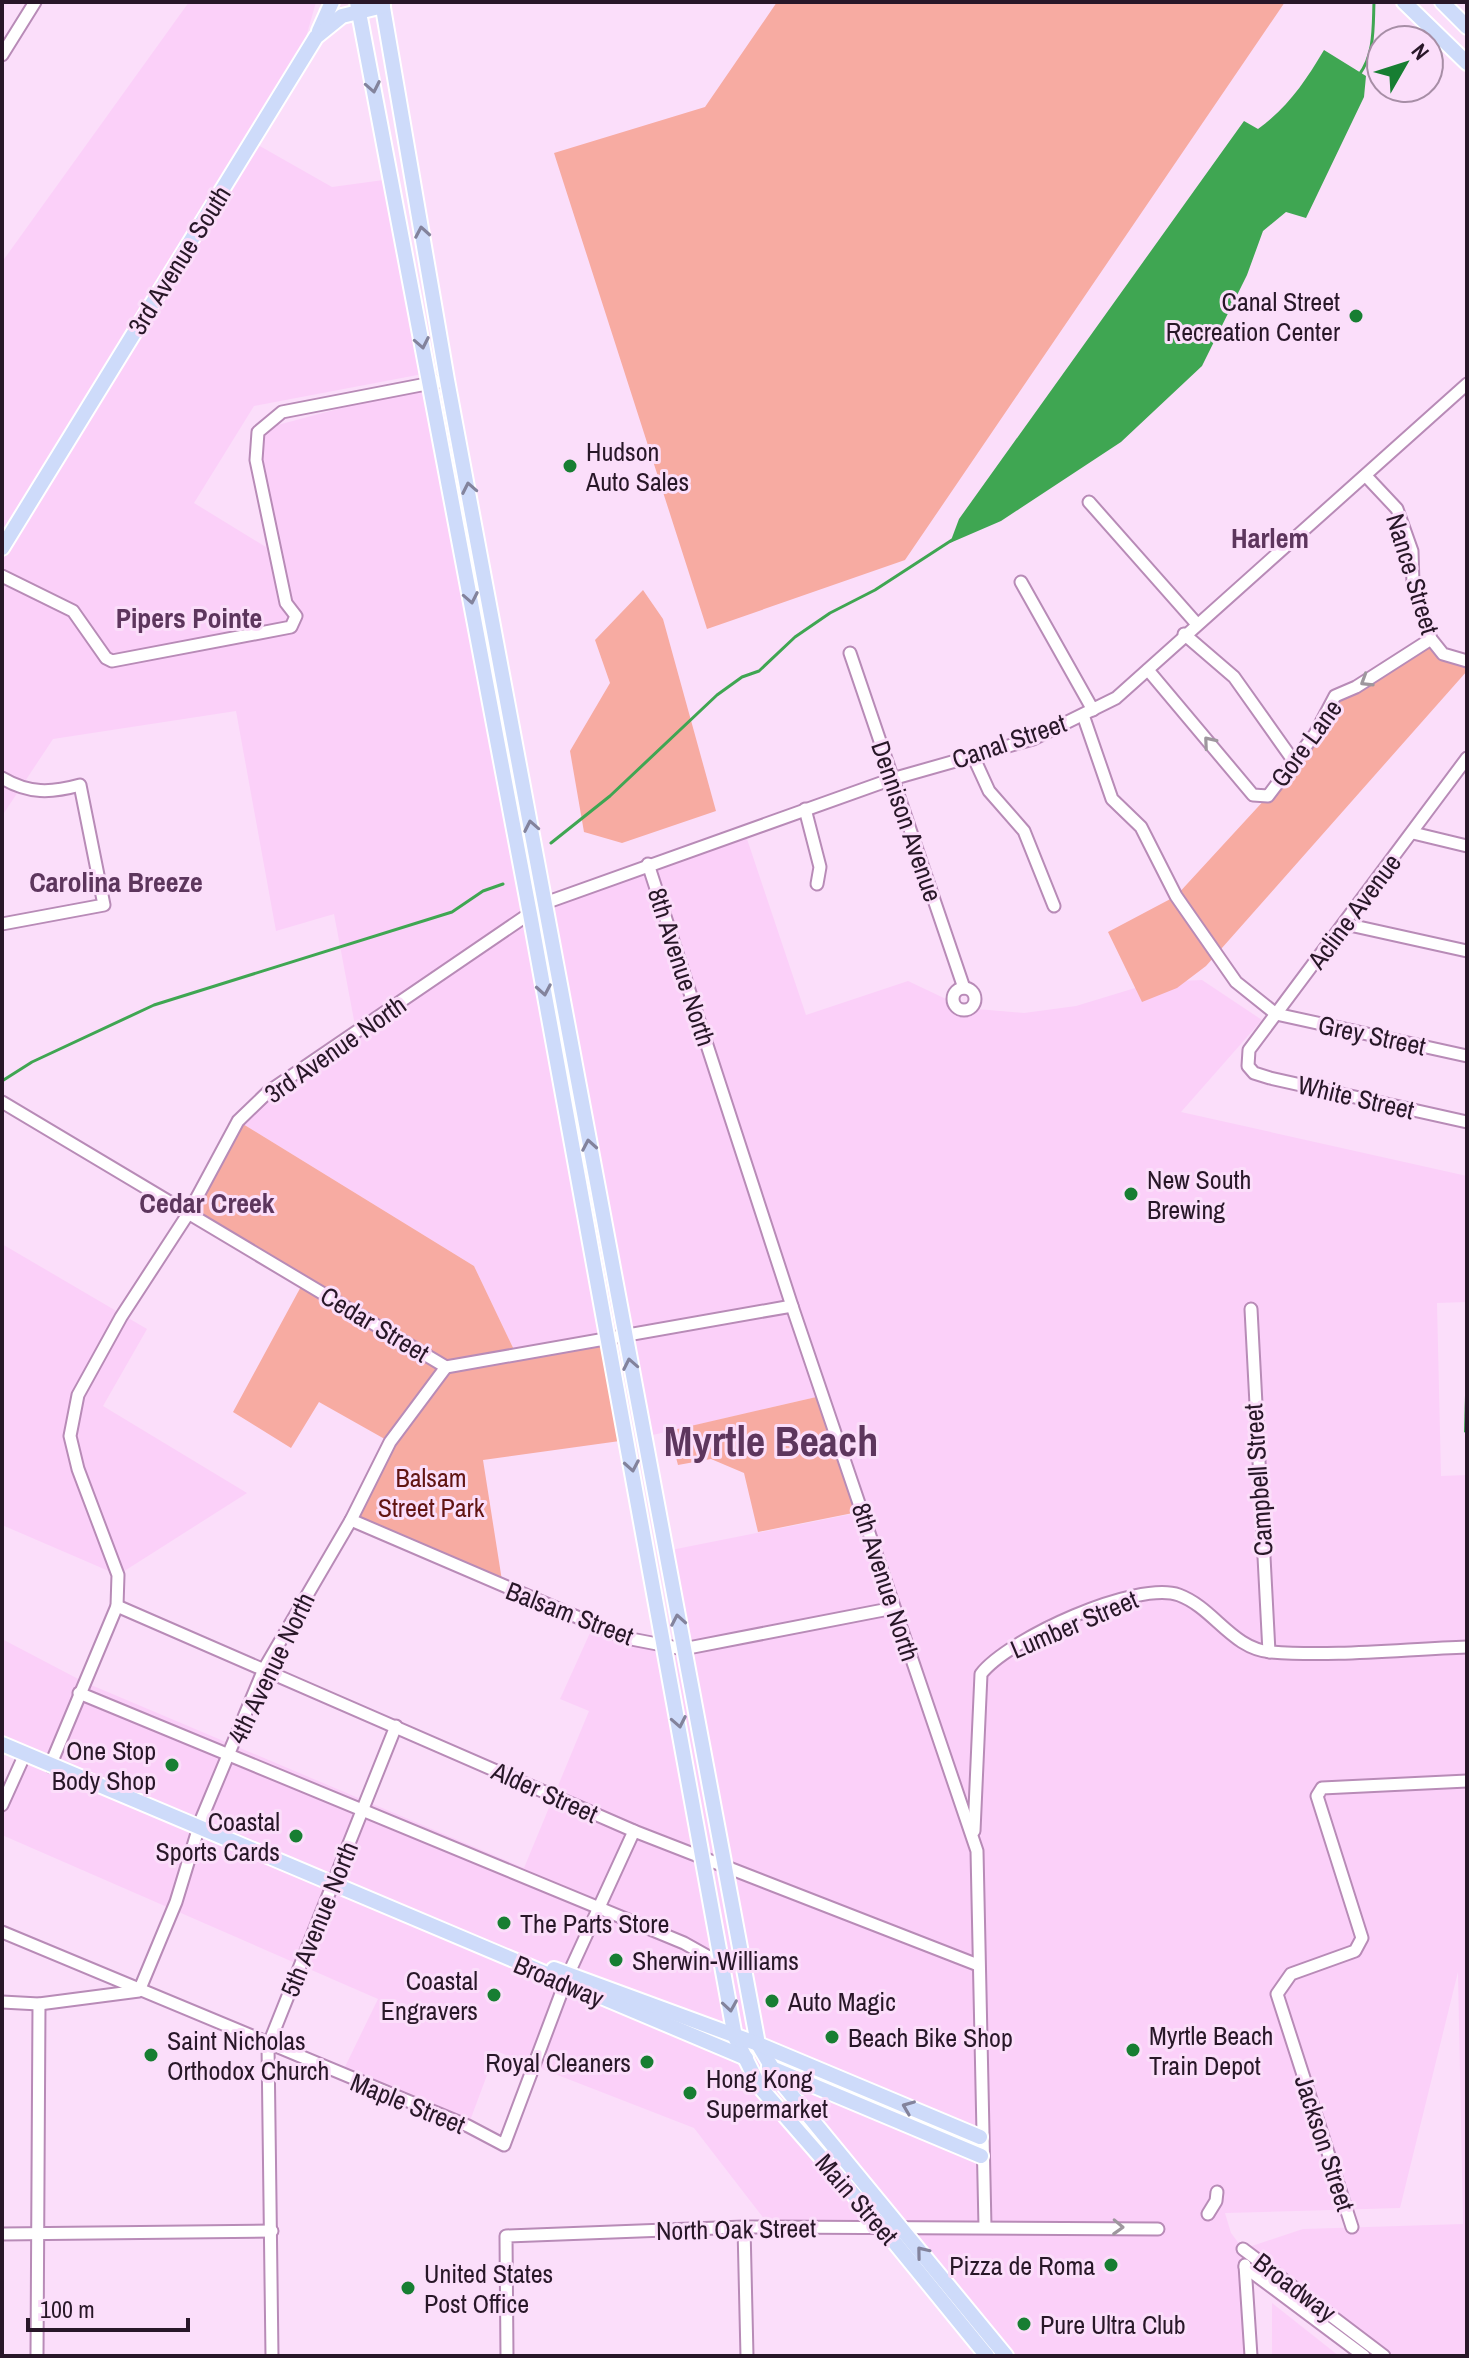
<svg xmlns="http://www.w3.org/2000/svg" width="1469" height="2358" viewBox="0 0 1469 2358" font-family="'Archivo Narrow',sans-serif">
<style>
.built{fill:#fbd0f9;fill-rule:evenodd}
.green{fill:#f7aba2}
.water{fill:#3fa652}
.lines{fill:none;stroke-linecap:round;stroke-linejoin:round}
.stream{stroke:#3fa652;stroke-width:3}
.minor-casing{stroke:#b88bb7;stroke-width:15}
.major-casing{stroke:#fff;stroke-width:18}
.minor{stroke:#fff;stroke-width:11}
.major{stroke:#cedbfa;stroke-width:14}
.oneway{stroke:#83839c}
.oneway2{stroke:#9e979e}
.poi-dot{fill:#177e32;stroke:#fbdefa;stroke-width:3}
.labels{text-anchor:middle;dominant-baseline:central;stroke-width:6;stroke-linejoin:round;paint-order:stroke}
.street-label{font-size:26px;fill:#281728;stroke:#fbdefa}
.poi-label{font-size:26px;fill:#281728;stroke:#fbdefa;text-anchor:start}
.park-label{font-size:26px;fill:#611412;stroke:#fbdefa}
.neighbourhood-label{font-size:28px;font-weight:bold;fill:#5d365d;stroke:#fbdefa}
.town-label{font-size:42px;font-weight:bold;fill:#5d365d;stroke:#fbdefa}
</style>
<rect width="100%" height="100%" fill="#fbdefa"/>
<g class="built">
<path d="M189,2H316L297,69L258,145L332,187L391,179L428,373L254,406L194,503L266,547L250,461L251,432L447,380L545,903L744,830L806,1015L908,981L965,1008L1024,1013L1076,1006L1155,982L1202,980L1262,1020L1181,1112L1467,1176V1302L1437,1303L1441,1476L1467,1475V2356H1383L1243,2250L1251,2356H1006L901,2227L765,2220L694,2128L496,2051L468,2126L341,2075L378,1999L2,1835V1805L25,1755L2,1744V1639L84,1682L524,1868L589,1711L560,1699L594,1624L682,1649L666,1551L862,1512L825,1395L644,1437L624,1335L516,1354L474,1266L238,1121L268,1092L357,1036L334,914L276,931L236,711L53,739L2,816V262ZM1458,1972L1463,2224L1303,2229L1243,2249L1231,2233L1225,2213L1400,2208Z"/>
<path d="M2,1244L147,1329L103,1406L247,1493L118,1575L2,1525Z"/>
<path d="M1272,2303L1339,2356H1272Z"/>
</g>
<g class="green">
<path d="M777,2H1285L905,560L707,629L554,153L705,107Z"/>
<path d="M643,590L663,619L716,811L622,843L584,832L570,751L610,683L595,640Z"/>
<path d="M1431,639L1453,658L1467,661V671L1206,966L1177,988L1142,1002L1108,932L1176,896L1268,796L1335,696Z"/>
<path d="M238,1121L474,1266L516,1354L607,1338L627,1440L483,1460L503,1587L351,1520L390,1442L319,1402L291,1448L233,1412L304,1281L188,1214Z"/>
<path d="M825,1395L863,1511L758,1532L744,1473L711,1459L678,1465L669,1431Z"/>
</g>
<g class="water">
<path d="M1324,50L1366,76L1364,97L1306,218L1286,212L1263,231L1247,275L1202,366L1121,442L1001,521L950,543L959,519L1244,121L1258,129C1288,107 1305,82 1324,50Z"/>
<path d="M1467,1322V1434L1464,1432Z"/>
</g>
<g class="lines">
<g class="stream">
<path d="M1359,75C1375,54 1373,27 1374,2"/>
<path d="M551,843L610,796L717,695L742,677L759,671L795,637L830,613L875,590L952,540"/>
<path d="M2,1081L32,1062L154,1005L452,912L483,891L503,884"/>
</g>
<defs>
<g id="minor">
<path d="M2,55L35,2"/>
<path d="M1366,476L1397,509L1412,551L1413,584L1431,639L1443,654L1467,661"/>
<path d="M1089,502L1196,623"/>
<path d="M2,576L73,611L106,658L112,661L291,627L296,616L286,603L256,460L258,432L282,412L447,380"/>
<path d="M1021,582L1093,710"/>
<path d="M1184,634L1234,677L1295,763"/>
<path d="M850,653L964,988"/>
<path d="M1148,670L1253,795L1268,796L1315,734L1335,696L1356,687L1431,639"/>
<path d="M1083,715L1112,799L1141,827L1176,896L1236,982L1276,1014L1467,1056"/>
<path d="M973,756L989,791L1024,831L1054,906"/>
<path d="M1467,758L1249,1050L1248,1066L1254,1073L1270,1078L1467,1122"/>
<path d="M2,778C29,794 51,793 80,785L104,905L2,924"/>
<path d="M805,809L820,867L817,884"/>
<path d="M1413,833L1467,846"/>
<path d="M648,864L792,1306L977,1851L985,2227"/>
<path d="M1345,924L1467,951"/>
<circle cx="964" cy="999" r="11"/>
<path d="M2,1102L446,1367L792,1306"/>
<path d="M1251,1309L1269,1652"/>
<path d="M351,1520L626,1638L683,1649L894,1608"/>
<path d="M117,1606L634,1831L978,1965"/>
<path d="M79,1693L684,1943L709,1957L722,1956"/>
<path d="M50,1766L117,1606L118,1575L78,1469L70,1436L78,1395L121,1317L188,1214L238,1121L268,1092L545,903L892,779L1033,739L1116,698L1467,384"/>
<path d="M2,1805L25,1754"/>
<path d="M974,1831L981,1674C1008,1639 1136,1580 1179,1595C1214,1608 1232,1649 1271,1652C1333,1657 1405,1649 1467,1647"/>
<path d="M2,1932L468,2126L504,2145L568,1975L634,1831"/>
<path d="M2,2002L39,2004L139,1991L176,1902L201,1820L264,1669L351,1520L390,1442L446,1367"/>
<path d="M1208,2214L1216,2201L1217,2192"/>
<path d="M744,2227L747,2356"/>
<path d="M1352,2227L1277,1994L1291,1974L1355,1951L1362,1938L1317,1796L1322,1788L1467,1781"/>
<path d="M2,2234L272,2231"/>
<path d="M1243,2249L1384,2356"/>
<path d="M1245,2265L1251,2356"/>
<path d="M1245,2267L1364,2356"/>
<path d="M37,2356L39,2004"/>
<path d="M272,2356L268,2046L396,1726"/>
<path d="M507,2356L506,2236L744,2227L1158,2229"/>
</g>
<g id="major">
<path d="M357,2L530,914L735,2037L759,2086L882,2227L987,2356"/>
<path d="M382,2L447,380L758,2044L780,2081L1006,2356"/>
<path d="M1404,2L1467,63"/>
<path d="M1442,2L1467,27"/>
<path d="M319,31L332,2"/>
<path d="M2,548L316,37L342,16L383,6"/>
<path d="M2,1744L746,2058"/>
<path d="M554,1969L758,2044L980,2137"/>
<path d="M769,2067L981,2156"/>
</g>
</defs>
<use href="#minor" class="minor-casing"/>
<use href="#major" class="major-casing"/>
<use href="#minor" class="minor"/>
<use href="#major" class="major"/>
</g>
<defs><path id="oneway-chevron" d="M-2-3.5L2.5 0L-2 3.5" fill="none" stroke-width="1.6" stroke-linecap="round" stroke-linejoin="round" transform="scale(2)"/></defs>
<g class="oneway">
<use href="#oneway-chevron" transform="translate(373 87) rotate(79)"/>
<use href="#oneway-chevron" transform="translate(422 232) rotate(-100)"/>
<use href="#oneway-chevron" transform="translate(422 343) rotate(79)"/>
<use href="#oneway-chevron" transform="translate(469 488) rotate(-101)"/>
<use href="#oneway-chevron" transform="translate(471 598) rotate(79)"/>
<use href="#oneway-chevron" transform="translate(531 826) rotate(-101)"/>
<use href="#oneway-chevron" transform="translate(544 990) rotate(80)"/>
<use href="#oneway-chevron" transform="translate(589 1145) rotate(-100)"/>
<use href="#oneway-chevron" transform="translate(630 1364) rotate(-101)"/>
<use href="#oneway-chevron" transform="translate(632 1466) rotate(80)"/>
<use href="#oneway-chevron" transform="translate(678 1620) rotate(-100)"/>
<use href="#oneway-chevron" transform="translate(679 1722) rotate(79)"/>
<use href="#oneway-chevron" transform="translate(730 2006) rotate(81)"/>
<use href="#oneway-chevron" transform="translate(908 2107) rotate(-158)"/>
<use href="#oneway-chevron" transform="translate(922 2252) rotate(-129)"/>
</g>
<g class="oneway2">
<use href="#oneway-chevron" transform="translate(1366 681) rotate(148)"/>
<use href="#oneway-chevron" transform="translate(1209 742) rotate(-130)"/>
<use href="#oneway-chevron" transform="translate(1118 2227) rotate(2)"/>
</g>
<g class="poi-dot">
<circle cx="1356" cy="316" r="8"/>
<circle cx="570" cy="466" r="8"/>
<circle cx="1131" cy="1194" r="8"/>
<circle cx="172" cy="1765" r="8"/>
<circle cx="296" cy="1836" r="8"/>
<circle cx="504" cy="1923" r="8"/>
<circle cx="616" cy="1960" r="8"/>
<circle cx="494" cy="1995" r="8"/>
<circle cx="772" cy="2001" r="8"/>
<circle cx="832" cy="2037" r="8"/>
<circle cx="1133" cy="2050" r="8"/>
<circle cx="151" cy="2055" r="8"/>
<circle cx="647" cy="2062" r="8"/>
<circle cx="690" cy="2093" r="8"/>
<circle cx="1111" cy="2265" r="8"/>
<circle cx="408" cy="2288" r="8"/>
<circle cx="1024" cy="2324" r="8"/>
</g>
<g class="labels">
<g class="street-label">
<text transform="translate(179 260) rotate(-58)">3rd Avenue South</text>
<text transform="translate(1413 574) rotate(73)">Nance Street</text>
<text transform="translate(1009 741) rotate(-19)">Canal Street</text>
<text transform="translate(1306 743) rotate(-54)">Gore Lane</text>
<text transform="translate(907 821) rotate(71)">Dennison Avenue</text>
<text transform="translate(1354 911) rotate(-53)">Acline Avenue</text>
<text transform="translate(682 967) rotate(72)">8th Avenue North</text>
<text transform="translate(1372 1035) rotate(12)">Grey Street</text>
<text transform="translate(335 1049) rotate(-35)">3rd Avenue North</text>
<text transform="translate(1356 1097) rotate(13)">White Street</text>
<text transform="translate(375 1324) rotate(31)">Cedar Street</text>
<text transform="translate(1258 1480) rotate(-94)">Campbell Street</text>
<text transform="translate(886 1582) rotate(72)">8th Avenue North</text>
<text transform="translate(570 1613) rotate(21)">Balsam Street</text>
<text transform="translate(1074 1624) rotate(-23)">Lumber Street</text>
<text transform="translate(271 1668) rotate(-64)">4th Avenue North</text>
<text transform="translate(545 1792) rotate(24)">Alder Street</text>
<text transform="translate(319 1919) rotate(-68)">5th Avenue North</text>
<text transform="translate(559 1981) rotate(23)">Broadway</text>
<text transform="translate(408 2103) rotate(22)">Maple Street</text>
<text transform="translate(1325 2143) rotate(72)">Jackson Street</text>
<text transform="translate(857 2199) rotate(49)">Main Street</text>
<text transform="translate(736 2229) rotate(-1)">North Oak Street</text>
<text transform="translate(1295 2287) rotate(37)">Broadway</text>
</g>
<g class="poi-label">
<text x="1340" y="301" text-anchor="end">Canal Street<tspan x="1340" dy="30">Recreation Center</tspan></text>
<text x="586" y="451">Hudson<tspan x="586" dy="30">Auto Sales</tspan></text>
<text x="1147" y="1179">New South<tspan x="1147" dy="30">Brewing</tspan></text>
<text x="156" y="1750" text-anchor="end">One Stop<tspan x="156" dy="30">Body Shop</tspan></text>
<text x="280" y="1821" text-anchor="end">Coastal<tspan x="280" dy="30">Sports Cards</tspan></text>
<text x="520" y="1923">The Parts Store</text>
<text x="632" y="1960">Sherwin-Williams</text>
<text x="478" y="1980" text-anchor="end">Coastal<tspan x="478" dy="30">Engravers</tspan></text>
<text x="788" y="2001">Auto Magic</text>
<text x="1149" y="2035">Myrtle Beach<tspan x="1149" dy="30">Train Depot</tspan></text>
<text x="848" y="2037">Beach Bike Shop</text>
<text x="167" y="2040">Saint Nicholas<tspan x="167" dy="30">Orthodox Church</tspan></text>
<text x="631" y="2062" text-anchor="end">Royal Cleaners</text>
<text x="706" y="2078">Hong Kong<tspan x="706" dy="30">Supermarket</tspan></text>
<text x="1095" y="2265" text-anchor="end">Pizza de Roma</text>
<text x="424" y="2273">United States<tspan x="424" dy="30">Post Office</tspan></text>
<text x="1040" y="2324">Pure Ultra Club</text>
</g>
<g class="park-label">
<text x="431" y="1477">Balsam<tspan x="431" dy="30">Street Park</tspan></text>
</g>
<g class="neighbourhood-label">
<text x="1270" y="538">Harlem</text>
<text x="189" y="618">Pipers Pointe</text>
<text x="116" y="882">Carolina Breeze</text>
<text x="207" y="1203">Cedar Creek</text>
</g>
<g class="town-label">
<text x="771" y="1441">Myrtle Beach</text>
</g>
</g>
<rect width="1469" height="2358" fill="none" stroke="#281728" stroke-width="8"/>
<g transform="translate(1405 64) rotate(51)"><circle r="38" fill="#fbdefa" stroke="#a78ea6" stroke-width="2"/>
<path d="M0-6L14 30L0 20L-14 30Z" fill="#177e32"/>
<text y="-12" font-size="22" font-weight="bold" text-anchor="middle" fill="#281728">N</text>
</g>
<path d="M28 2318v12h160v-12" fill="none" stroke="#281728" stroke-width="4"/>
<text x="40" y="2318" font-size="24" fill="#281728" stroke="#fbdefa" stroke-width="6" paint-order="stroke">100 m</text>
</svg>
